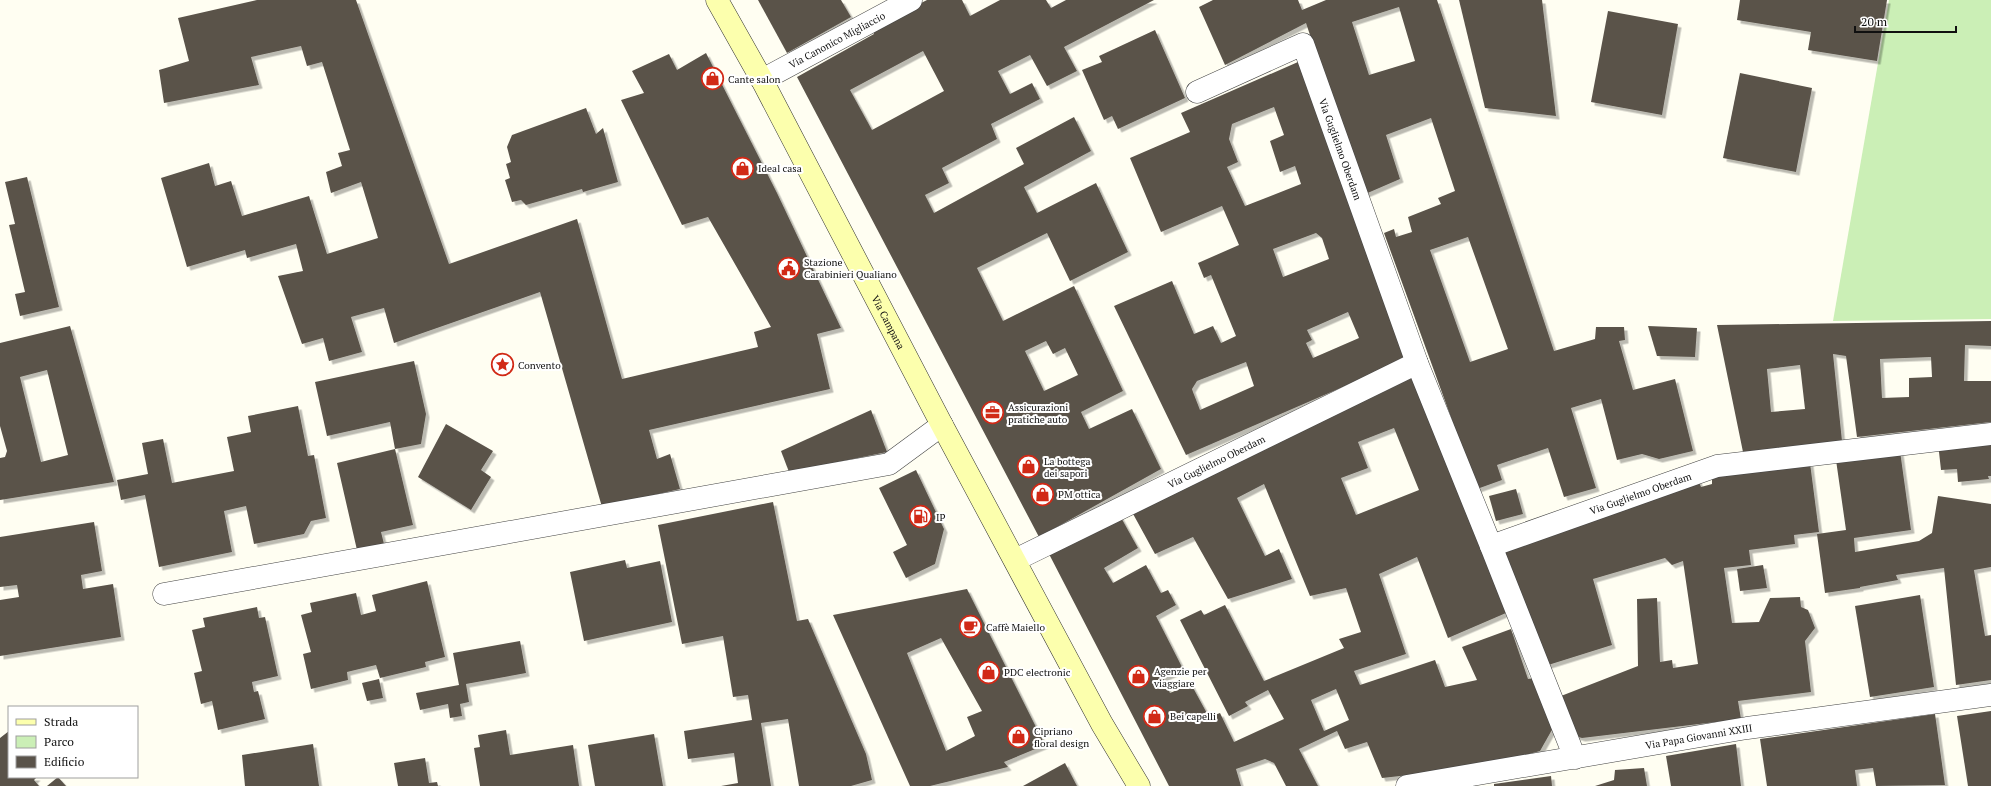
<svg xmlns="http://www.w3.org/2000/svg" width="1991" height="786" viewBox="0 0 1991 786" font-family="'PT Serif',serif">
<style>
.green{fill:#cbefb6}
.building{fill:#5a534a;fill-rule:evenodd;filter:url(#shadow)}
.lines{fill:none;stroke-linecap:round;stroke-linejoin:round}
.street-casing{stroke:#434343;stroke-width:23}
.secondary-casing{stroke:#323232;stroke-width:23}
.street{stroke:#fff;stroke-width:22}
.secondary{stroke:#fcffad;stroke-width:22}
.labels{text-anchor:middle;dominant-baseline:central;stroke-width:4;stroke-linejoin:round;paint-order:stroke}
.street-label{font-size:10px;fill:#101010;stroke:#fff}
.poi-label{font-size:10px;fill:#101010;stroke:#fff;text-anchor:start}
</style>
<defs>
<filter id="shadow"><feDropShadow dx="3.5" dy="3.5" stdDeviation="0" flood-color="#0004"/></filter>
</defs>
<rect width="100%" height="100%" fill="#fffef2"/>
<path class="green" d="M1889,0H1991V319L1833,321Z"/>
<g class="building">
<path d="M257,0H356L449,264L577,219L622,379L758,347L754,332L771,327L708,217L682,225L621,100L644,93L632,71L669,54L677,70L706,53L777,193L841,328L817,334L830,389L649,430L657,459L670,454L680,489L602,507L540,292L394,343L384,308L351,317L362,352L329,361L323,338L302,344L278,276L303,271L296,244L247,258L245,250L187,267L161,178L209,163L215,186L231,181L242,216L309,196L327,254L378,238L361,182L331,193L326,172L342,166L338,153L350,150L322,62L307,66L301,46L251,57L259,85L164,103L159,70L189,61L178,18Z"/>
<path d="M758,0H841L851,17L787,53Z"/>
<path d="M927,0H962L970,16L1000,0H1046L1051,8L1066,0H1154L1064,47L1077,71L1047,86L1030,55L998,71L1010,94L1032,83L1040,99L991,124L997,139L942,168L949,183L925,195L934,213L1024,164L1016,148L1074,117L1091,151L1024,187L1037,213L1096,183L1128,252L1070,281L1047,233L977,268L1003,321L1074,286L1123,391L1081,412L1089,429L1132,409L1161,469L1039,537L797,77L874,34L872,28ZM923,51L944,91L872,130L850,90ZM1046,341L1053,354L1065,348L1078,375L1044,391L1025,351Z"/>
<path d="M1213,0H1298L1302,10L1326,0H1437L1554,351L1595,339L1596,327H1624L1625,340L1619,341L1633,390L1675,379L1693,451L1659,459L1642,454L1617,460L1601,399L1571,408L1596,488L1564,497L1548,448L1497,465L1502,480L1477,489L1384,233L1394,229L1396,237L1412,232L1408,217L1441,204L1438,198L1455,191L1431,118L1386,135L1400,179L1363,195L1306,23L1225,65L1199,7ZM1399,7L1415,61L1369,75L1352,22ZM1468,237L1508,349L1470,362L1430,250Z"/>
<path d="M1459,0H1542L1556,116L1485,108Z"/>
<path d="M1740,0H1887L1877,61L1808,50L1811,32L1737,20Z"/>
<path d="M1608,11L1678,24L1662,115L1591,102Z"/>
<path d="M1155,30L1185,98L1118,129L1112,116L1104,120L1082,70L1102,62L1099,56Z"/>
<path d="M1298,62L1405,360L1186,455L1114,306L1172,281L1194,334L1213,326L1221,343L1236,336L1211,275L1204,278L1198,263L1239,245L1222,206L1161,232L1130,158L1190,132L1181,113ZM1274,107L1284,135L1270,141L1280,172L1295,166L1301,184L1245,206L1227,167L1238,162L1229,139L1232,124ZM1316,233L1322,238L1329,259L1283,277L1273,249ZM1348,312L1359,338L1313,358L1306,343L1312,340L1307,330ZM1246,362L1254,386L1200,410L1193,392L1192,389L1197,381Z"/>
<path d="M1740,73L1812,88L1796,172L1723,158Z"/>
<path d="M586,108L596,134L603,128L618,182L583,192L582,189L526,205L521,200L512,202L505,180L510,178L506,164L511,162L507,147L512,135Z"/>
<path d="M27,177L59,307L20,316L15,294L25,292L9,225L15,224L5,182Z"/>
<path d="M1991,321V346L1965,345L1964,381H1991V422L1857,437L1846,356L1833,354L1842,441L1743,452L1717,325ZM1931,357L1932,377L1909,378V397L1882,398L1880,359ZM1800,365L1805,409L1771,412L1767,369Z"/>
<path d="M70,326L114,482L0,500V458L5,457L7,451L0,426V343ZM47,370L68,455L41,462L20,377Z"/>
<path d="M1648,326L1697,328L1695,357L1657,356Z"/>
<path d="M414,361L426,414L421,444L395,449L390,422L327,436L315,382Z"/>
<path d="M1411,370L1506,613L1448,638L1417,557L1379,574L1406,654L1354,671L1360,685L1435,660L1445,687L1477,680L1462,647L1511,629L1528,679L1534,678L1553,728L1540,751L1482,767L1382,778L1367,742L1345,749L1337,731L1299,749L1318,786H1286L1274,763L1265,759L1236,769L1241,786H1169L1049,554L1119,514L1138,548L1104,568L1113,583L1146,565L1161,593L1168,590L1176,605L1156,616L1183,669L1163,678L1170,693L1191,684L1209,717L1220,713L1234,742L1284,719L1268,690L1245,702L1248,706L1229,716L1180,620L1201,610L1204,615L1225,605L1264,681L1344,648L1339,639L1361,632L1346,588L1310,596L1264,484L1237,498L1265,556L1279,549L1292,579L1228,599L1193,537L1155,554L1132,512ZM1394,428L1419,490L1356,515L1341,478L1368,468L1358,442ZM1336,689L1349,720L1324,731L1311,700Z"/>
<path d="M298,406L308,456L314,455L326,518L311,521L304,534L254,544L246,506L224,511L232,552L159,567L145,495L121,500L117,480L148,474L142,443L163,439L172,483L234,471L227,437L251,432L248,416Z"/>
<path d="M871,410L887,452L789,472L781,451Z"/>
<path d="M446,424L493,451L481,470L491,477L471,510L418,477Z"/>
<path d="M1991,438V476H1988L1989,479L1958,482L1957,469L1941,470L1938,443Z"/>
<path d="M395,449L413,525L381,532L384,544L357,550L337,463Z"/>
<path d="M1900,451L1911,530L1854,538L1855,552L1919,541L1932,533L1938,496L1991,504V567L1974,570L1985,636L1991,635V680L1956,685L1944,568L1896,575L1898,580L1860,587V588L1825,593L1817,534L1846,530L1836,460Z"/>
<path d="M1810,463L1819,532L1794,535L1795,544L1749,550L1751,565L1724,568L1732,623L1759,622L1770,598L1800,597L1801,607L1808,610L1815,628L1805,641L1811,692L1738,701L1741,719L1582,738L1575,736L1561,696L1638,666L1637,599L1657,598L1660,662L1672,660L1673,668L1698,664L1683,561L1672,565L1665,558L1593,579L1612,645L1545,666L1499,549L1696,475L1701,487L1712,484V476Z"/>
<path d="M916,470L944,529L935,564L906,578L893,552L907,545L879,488Z"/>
<path d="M1516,489L1523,514L1496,521L1489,496Z"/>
<path d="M773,502L797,621L808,619L866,754L872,780L851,786H799L788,719L761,723L771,786H721L738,783L734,753L688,759L684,731L752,720L748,695L733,697L723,636L682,644L658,525Z"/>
<path d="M94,522L102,571L81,575L83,589L113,584L121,637L0,656V600L19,597L17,585L0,587V537Z"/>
<path d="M625,560L627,568L660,561L672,622L584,641L570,572Z"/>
<path d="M1763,565L1767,588L1740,591L1737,569Z"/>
<path d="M427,581L445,657L425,662L426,667L380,678L376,665L347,672L348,680L311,689L303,654L311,652L301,615L312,612L310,603L356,593L361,615L376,611L372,595Z"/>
<path d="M967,589L1045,745L1004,762L1008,767L930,786H910L833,615ZM941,638L982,711L967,717L975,736L946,751L907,653Z"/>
<path d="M1920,595L1934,687L1870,697L1855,606Z"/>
<path d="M257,607L259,618L265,617L278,676L252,682L254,692L258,691L265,719L218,730L212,701L201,704L194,673L202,671L192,630L205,627L203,618Z"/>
<path d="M520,641L526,673L466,684L469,702L460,704L462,716L450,718L448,704L420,710L416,693L459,685L453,653Z"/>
<path d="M379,679L383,698L367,701L362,683Z"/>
<path d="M1991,711V786H1968L1957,716Z"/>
<path d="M1935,714L1945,785L1876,786L1873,768L1855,770L1857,786H1767L1760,739Z"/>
<path d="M506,730L510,755L573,745L579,786H480L474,748L480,747L478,735Z"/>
<path d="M9,731V777H37L34,780L39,786H0V738Z"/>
<path d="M654,734L663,786H595L588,745Z"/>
<path d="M313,744L319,786H245L242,755Z"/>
<path d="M1736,744L1741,786H1671L1666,756Z"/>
<path d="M425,758L429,783L437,782L438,786H398L394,763Z"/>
<path d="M1065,763L1077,786H1023Z"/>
<path d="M1644,768L1647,786H1595L1614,780L1615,770Z"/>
<path d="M1551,776L1552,786H1494V784Z"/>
<path d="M58,777L66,786H47Z"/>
</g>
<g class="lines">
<defs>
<g id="street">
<path id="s1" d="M762,80L911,0"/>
<path id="s2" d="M1197,92L1303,44L1417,363L1491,546L1717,466L1991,434"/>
<path d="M1491,546L1575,758"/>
<path id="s3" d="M1015,560L1417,363"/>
<path d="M164,594L889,464L942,425"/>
<path id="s4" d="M1407,786L1747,728L1991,695"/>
</g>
<g id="secondary">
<path id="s5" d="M717,0L762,80L942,425L1102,724L1139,786"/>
</g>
</defs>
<use href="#street" class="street-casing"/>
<use href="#secondary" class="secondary-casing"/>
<use href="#street" class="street"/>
<use href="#secondary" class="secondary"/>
</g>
<defs>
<symbol id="shop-ring" viewBox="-11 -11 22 22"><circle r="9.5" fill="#fff" stroke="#d12916" stroke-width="1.5"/><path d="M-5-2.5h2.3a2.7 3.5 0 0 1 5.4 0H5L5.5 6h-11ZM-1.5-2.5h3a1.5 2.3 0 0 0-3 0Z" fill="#d12916"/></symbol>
<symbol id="civic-ring" viewBox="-11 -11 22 22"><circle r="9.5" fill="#fff" stroke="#d12916" stroke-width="1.5"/><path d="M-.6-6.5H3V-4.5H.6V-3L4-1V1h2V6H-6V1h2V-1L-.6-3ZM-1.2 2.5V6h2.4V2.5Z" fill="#d12916"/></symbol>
<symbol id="sight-ring" viewBox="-11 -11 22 22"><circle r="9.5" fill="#fff" stroke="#d12916" stroke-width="1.5"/><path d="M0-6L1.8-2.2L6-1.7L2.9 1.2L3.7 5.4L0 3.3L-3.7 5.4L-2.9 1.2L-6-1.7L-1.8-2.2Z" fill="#d12916"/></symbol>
<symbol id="office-ring" viewBox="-11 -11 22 22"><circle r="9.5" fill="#fff" stroke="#d12916" stroke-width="1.5"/><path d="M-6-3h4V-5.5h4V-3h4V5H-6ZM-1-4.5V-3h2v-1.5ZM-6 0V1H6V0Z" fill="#d12916"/></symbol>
<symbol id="fuel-ring" viewBox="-11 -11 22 22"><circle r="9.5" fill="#fff" stroke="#d12916" stroke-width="1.5"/><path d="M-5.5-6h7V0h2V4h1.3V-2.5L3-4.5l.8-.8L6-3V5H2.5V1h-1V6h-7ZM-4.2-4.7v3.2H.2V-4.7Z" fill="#d12916"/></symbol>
<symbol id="cafe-ring" viewBox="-11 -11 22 22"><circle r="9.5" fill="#fff" stroke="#d12916" stroke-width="1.5"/><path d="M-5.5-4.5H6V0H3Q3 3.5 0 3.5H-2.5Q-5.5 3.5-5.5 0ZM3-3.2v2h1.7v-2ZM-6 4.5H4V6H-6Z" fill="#d12916"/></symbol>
</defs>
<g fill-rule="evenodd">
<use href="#shop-ring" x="700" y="66" width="25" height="25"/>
<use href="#shop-ring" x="730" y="156" width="25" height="25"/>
<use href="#civic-ring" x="776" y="256" width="25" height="25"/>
<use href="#sight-ring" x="490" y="352" width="25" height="25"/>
<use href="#office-ring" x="980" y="400" width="25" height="25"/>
<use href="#shop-ring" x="1016" y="454" width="25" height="25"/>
<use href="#shop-ring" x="1030" y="482" width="25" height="25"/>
<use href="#fuel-ring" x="908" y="504" width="25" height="25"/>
<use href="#cafe-ring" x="958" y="614" width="25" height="25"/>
<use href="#shop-ring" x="976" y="660" width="25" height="25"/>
<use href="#shop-ring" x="1126" y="664" width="25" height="25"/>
<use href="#shop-ring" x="1142" y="704" width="25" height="25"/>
<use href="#shop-ring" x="1006" y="724" width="25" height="25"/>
</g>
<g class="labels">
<g class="street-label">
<text stroke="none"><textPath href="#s1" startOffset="85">Via Canonico Migliaccio</textPath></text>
<text stroke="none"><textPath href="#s2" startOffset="228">Via Guglielmo Oberdam</textPath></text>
<text stroke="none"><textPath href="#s5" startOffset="365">Via Campana</textPath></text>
<text stroke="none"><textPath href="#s3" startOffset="224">Via Guglielmo Oberdam</textPath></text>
<text stroke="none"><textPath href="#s2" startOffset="811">Via Guglielmo Oberdam</textPath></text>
<text stroke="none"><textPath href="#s4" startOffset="296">Via Papa Giovanni XXIII</textPath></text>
</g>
<g class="poi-label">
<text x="728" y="79">Cante salon</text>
<text x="758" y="168">Ideal casa</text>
<text x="804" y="262">Stazione<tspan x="804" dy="12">Carabinieri Qualiano</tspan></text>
<text x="518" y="365">Convento</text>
<text x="1008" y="407">Assicurazioni<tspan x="1008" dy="12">pratiche auto</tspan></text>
<text x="1044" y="461">La bottega<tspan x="1044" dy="12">dei sapori</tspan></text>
<text x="1058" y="494">PM ottica</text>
<text x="936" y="517">IP</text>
<text x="986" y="627">Caffè Maiello</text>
<text x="1154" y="671">Agenzie per<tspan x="1154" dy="12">viaggiare</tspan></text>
<text x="1004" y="672">PDC electronic</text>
<text x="1170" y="716">Bei capelli</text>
<text x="1034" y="731">Cipriano<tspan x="1034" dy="12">floral design</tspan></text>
</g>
</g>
<rect x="8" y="706" width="130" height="72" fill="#ffffff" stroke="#9f9f9f"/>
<rect x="16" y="719" width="20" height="6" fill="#fcffad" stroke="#9f9f9f"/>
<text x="44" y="726" font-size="12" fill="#101010">Strada</text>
<rect x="16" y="736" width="20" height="12" fill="#cbefb6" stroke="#9f9f9f"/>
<text x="44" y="746" font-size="12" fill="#101010">Parco</text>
<rect x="16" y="756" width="20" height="12" fill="#5a534a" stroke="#9f9f9f"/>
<text x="44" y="766" font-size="12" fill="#101010">Edificio</text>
<path d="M1855 26v6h101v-6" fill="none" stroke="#101010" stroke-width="2"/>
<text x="1861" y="26" font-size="12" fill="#101010" stroke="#ffffff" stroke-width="3" paint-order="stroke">20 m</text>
</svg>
